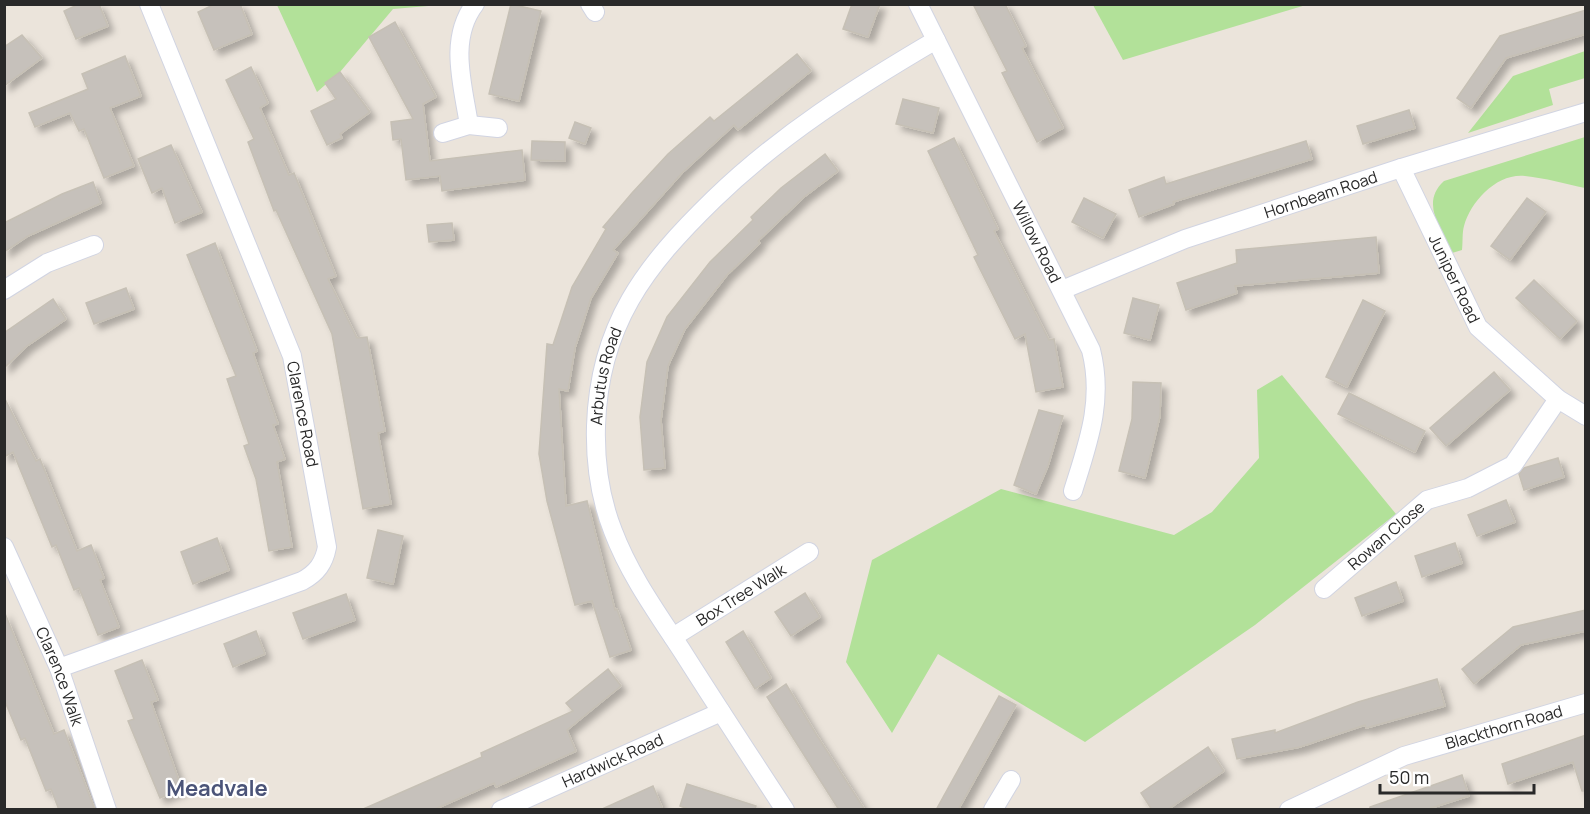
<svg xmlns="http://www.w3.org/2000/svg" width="1590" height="814" viewBox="0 0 1590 814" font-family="Manrope,sans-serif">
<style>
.green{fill:#b2e199}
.building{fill:#c6c1bb;stroke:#c6c0b5;stroke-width:1.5;filter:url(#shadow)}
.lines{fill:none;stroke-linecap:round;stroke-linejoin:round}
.street-casing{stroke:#d1d4e2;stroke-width:20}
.street{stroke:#fff;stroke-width:18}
.labels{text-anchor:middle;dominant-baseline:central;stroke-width:4.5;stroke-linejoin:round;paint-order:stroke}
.street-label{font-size:16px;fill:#292929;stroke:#fff}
.district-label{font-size:22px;font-weight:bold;fill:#4b5478;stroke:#fff}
</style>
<defs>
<filter id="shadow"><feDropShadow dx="5.5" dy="5.5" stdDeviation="3" flood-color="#0004"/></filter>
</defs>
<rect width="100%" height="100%" fill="#ebe4db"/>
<g class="green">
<path d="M277,5H440L393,9L340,72L317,92Z"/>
<path d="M1093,5H1306L1123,60Z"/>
<path d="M1585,51V78L1549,89L1553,105L1468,133L1513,76Z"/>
<path d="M1585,137V188C1566,184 1545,178 1525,176C1497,173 1471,201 1464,226C1462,233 1463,242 1462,250L1452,253C1441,228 1420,203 1444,181Z"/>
<path d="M1282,375L1396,514L1255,625L1085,742L938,654L892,733L846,662L872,560L1001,489L1174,535L1212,512L1259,458L1257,390Z"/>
</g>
<g class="building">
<path d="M79,4H99L108,26L76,39L64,11Z"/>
<path d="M215,4H240L252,34L214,50L198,12Z"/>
<path d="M511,4L541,11L519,101L489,94Z"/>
<path d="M852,4H880L868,37L843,29Z"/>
<path d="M973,4H1005L1026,46L1022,48L1063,128L1037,142L1002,73L1007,71Z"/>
<path d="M1586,10V34L1506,58L1471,108L1457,98L1500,36Z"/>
<path d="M395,22L436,97L423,104L430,161L522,150L525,180L442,191L440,176L406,180L401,139L393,140L391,122L413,119L369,37Z"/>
<path d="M22,35L42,58L4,86V47Z"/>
<path d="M797,54L811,71L738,130L734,125L682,173L613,250L618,253L591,298L575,348L568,391L559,389L566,506L587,501L615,610L617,609L631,650L610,657L592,601L575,605L547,501L539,454L547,344L553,345L572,287L606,229L603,227L632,193L668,154L710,117L714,121Z"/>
<path d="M125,56L141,96L110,108L134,166L104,178L84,129L79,131L70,113L35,127L29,113L88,89L82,74Z"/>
<path d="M251,67L268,103L260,108L289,175L294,173L336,276L328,279L357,338L367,337L385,431L378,433L391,504L363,509L332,334L276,210L274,211L248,142L254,139L226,80Z"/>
<path d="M340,72L370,112L340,134L342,138L327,145L311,111L336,99L325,83Z"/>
<path d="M903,99L939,108L933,133L896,124Z"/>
<path d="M1409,110L1415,128L1363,144L1357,126Z"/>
<path d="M575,122L591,128L585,144L569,138Z"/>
<path d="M954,138L998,229L994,231L1049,340L1054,339L1063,387L1036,392L1025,334L1015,339L974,257L978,255L928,151Z"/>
<path d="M532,141L565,142V161L531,160Z"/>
<path d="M1306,141L1312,159L1173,202L1174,204L1139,217L1129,190L1164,177L1166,184Z"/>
<path d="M171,145L202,212L175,223L162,188L152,193L138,159Z"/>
<path d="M825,154L838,171L804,197L758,241L760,243L727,275L685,329L668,366L661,420L665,468L644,470L640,417L647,362L667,317L710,262L753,220L751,217L781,188Z"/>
<path d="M93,182L101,203L28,236L4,252V223L62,194Z"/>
<path d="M1084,198L1116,214L1103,238L1072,222Z"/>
<path d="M1527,198L1546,212L1510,260L1491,246Z"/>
<path d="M452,223L454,240L429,242L427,225Z"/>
<path d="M1376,237L1379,273L1235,286L1237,293L1186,310L1177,283L1237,263L1236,250Z"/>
<path d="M215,243L257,351L253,353L278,424L273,425L285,459L277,462L292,547L269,551L256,479L244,446L249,444L227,379L236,376L187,255Z"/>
<path d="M1534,280L1577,321L1560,339L1516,298Z"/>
<path d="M126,288L134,309L94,324L86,303Z"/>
<path d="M1133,298L1159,305L1150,340L1124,333Z"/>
<path d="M53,299L66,319L27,346L4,368V333Z"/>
<path d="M1363,300L1385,311L1347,387L1326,377Z"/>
<path d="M1494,372L1510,390L1446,446L1430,428Z"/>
<path d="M1133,382L1161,383L1160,416L1145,478L1119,471L1132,419Z"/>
<path d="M1349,393L1425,431L1415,452L1338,414Z"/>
<path d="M4,397L36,461L40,459L77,551L91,545L104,578L100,580L119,627L98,635L79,588L74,590L56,545L52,547L13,452L4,457Z"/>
<path d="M1039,410L1063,416L1048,466L1036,494L1014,485Z"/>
<path d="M1558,458L1564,477L1524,490L1519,474L1524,468Z"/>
<path d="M1506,500L1515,522L1477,536L1468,515Z"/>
<path d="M378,530L403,536L393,584L367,578Z"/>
<path d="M217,538L229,570L193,584L181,552Z"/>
<path d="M1455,543L1462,563L1422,577L1415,556Z"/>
<path d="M1396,582L1403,601L1362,616L1355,598Z"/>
<path d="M805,593L820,617L791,636L775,612Z"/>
<path d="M346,594L355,620L303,639L293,613Z"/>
<path d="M1586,610V631L1521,645L1474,684L1462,669L1513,627Z"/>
<path d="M4,611L54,734L64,730L95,810H59L51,789L46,791L25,738L21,740L4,699Z"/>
<path d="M256,631L265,654L233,667L224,644Z"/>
<path d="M743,631L771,678L755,689L726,642Z"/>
<path d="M142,660L158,700L151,702L182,789L160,798L128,721L134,719L115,671Z"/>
<path d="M608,669L621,686L567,730L576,751L496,787L494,783L433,810H361L482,757L481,753L573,711L566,703Z"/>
<path d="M1437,679L1445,706L1366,728L1365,725L1300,747L1237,759L1232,739L1275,730V733L1358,702Z"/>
<path d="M786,684L816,734L865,810H839L767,697Z"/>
<path d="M999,696L1016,705L958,810H936Z"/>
<path d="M1586,735V791H1582L1573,762L1508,784L1502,764Z"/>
<path d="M1208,747L1224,771L1167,810H1152L1141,793Z"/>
<path d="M1462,775L1469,796L1425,810H1370V807Z"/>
<path d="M687,784L756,806L755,810H691L680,806Z"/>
<path d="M653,786L663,810H600Z"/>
</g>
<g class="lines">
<defs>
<g id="street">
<path d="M590,4L595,12"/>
<path id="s1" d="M918,4L1091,350C1104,401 1088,443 1073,491"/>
<path d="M469,125C463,85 448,39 475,4"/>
<path d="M443,133L469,125L498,128"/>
<path id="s2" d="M1401,168L1478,327L1558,399L1586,416"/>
<path d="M4,290L47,263L94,245"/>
<path id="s3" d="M1062,290L1185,239L1401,168L1586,112"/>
<path id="s4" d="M4,547L59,668L107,810"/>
<path id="s5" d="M1324,589L1427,500L1468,488L1513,465L1558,399"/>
<path id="s6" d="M673,637L809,552"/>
<path d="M59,668L302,581C317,573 324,563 327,547L292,356L149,4"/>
<path id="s7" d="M501,810L721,712"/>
<path id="s8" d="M785,810C751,758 717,706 684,654C658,614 630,576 613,531C600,498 595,461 596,426C599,325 645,266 714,199C780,135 856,87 936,40"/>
<path d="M993,810L1011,780"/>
<path id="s9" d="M1289,810L1404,756L1586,703"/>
</g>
</defs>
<use href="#street" class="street-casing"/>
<use href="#street" class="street"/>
</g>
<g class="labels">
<g class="street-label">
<text stroke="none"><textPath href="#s3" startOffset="276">Hornbeam Road</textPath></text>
<text stroke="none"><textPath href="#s1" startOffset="266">Willow Road</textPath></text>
<text stroke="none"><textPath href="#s2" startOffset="123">Juniper Road</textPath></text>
<text stroke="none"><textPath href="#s8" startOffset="486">Arbutus Road</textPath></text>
<text transform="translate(303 414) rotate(79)">Clarence Road</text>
<text stroke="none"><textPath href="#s5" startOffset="82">Rowan Close</textPath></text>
<text stroke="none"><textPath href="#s6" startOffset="80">Box Tree Walk</textPath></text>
<text stroke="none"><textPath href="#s4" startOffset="141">Clarence Walk</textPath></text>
<text stroke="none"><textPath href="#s9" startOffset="231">Blackthorn Road</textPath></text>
<text stroke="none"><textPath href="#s7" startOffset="122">Hardwick Road</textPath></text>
</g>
<g class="district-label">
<text x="217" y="788">Meadvale</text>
</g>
</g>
<rect width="1590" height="814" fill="none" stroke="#292929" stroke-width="12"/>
<path d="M1380 784v9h154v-9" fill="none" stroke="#292929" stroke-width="3"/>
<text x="1389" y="784" font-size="18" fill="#292929" stroke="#ffffff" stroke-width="4.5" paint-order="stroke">50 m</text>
</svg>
